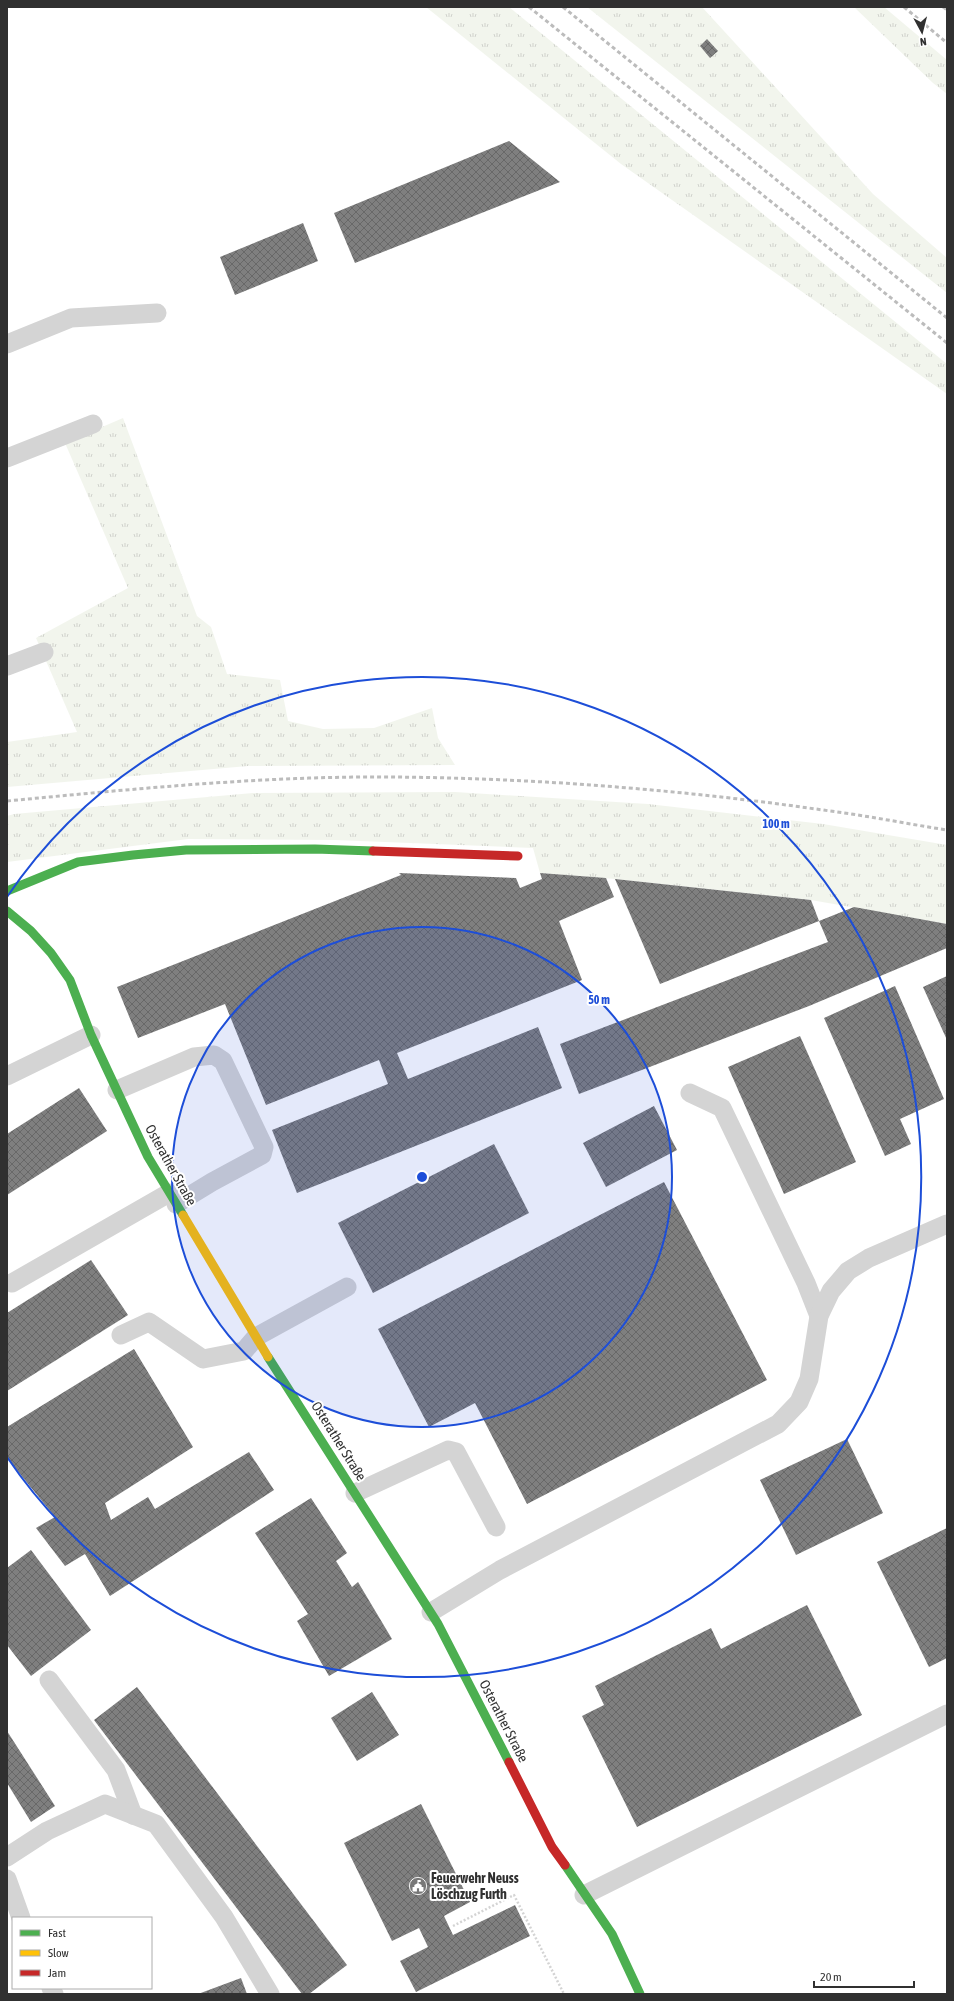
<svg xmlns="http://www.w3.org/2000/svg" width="954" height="2001" viewBox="0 0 954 2001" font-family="'Asap Condensed',sans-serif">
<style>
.grass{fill:url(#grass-tufts)}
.building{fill:url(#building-cross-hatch)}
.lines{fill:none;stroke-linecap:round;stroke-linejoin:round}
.path{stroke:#d4d4d4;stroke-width:2.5;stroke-dasharray:2 2;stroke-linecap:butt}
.lane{stroke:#d4d4d4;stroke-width:19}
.fast{stroke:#4caf50;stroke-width:9}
.slow{stroke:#ffc107;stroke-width:9}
.jam{stroke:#c62828;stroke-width:9}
.rail{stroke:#bcbcbc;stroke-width:3;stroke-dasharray:4 3;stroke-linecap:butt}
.ring{fill:none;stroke:#1d4ed8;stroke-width:2}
.labels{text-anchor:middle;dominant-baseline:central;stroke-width:4;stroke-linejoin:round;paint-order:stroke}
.street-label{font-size:14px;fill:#303030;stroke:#fff}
.poi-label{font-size:14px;font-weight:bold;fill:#303030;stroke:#fff;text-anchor:start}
.centre{fill:#1d4ed8;stroke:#fff;stroke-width:2}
.ring-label{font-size:12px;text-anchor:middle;font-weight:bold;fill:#1d4ed8;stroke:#fff;stroke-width:4;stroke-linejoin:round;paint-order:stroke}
</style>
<defs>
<pattern id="grass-tufts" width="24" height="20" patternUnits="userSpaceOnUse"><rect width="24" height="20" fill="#f2f5ed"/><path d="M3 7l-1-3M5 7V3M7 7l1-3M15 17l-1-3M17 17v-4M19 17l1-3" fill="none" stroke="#d0d2cc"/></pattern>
<pattern id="building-cross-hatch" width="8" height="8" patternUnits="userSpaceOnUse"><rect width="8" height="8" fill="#7f7f7f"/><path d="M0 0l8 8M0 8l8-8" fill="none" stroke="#686868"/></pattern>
</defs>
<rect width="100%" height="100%" fill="#fff"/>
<g class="grass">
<path d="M426,7H509L947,364V394L621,164Z"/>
<path d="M587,7H702L873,194L947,258V293Z"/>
<path d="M854,7H884L947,60V94L933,83Z"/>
<path d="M123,418L197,616L211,627L227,674L280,680L288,721L323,729L374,728L432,708L438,738L455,765L248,766L7,787V742L77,732L36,638L128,588L65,443Z"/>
<path d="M455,792L648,804L823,824L947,845V924L811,900L615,879L540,873L533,848L335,840L188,839L7,862V816L14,814L253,793Z"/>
</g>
<g class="building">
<path d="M707,39L718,51L710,58L700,46Z"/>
<path d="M509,141L560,182L355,263L334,213Z"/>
<path d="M303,223L318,261L235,295L220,257Z"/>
<path d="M399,873L516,878L520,888L542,879L540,873L606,878L614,897L559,921L582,980L397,1053L408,1079L538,1027L562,1088L297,1193L272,1130L388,1084L379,1060L266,1105L225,1004L138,1038L117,987L401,875Z"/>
<path d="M615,879L811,900L819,921L660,984Z"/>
<path d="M854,907L947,924V948L809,1006L579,1094L560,1044L828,942L819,921Z"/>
<path d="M947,976V1040L923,987Z"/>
<path d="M895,986L944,1099L900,1119L911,1144L885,1156L824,1018Z"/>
<path d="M800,1036L856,1162L784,1194L728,1067Z"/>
<path d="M79,1088L107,1131L7,1195V1134Z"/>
<path d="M654,1106L677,1150L606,1187L583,1143Z"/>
<path d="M494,1144L529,1213L373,1293L338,1223Z"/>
<path d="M664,1182L767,1380L527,1504L475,1403L429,1427L378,1329Z"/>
<path d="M91,1260L128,1315L7,1391V1313Z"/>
<path d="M134,1349L193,1447L105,1503L111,1520L148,1497L155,1509L249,1452L274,1490L110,1596L85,1554L65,1566L36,1528L55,1517L7,1458V1427Z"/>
<path d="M847,1439L883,1513L796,1555L760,1480Z"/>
<path d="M311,1498L347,1553L336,1561L352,1587L358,1582L392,1639L329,1676L297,1621L308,1614L255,1533Z"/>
<path d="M947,1528V1658L929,1667L877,1562Z"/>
<path d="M31,1550L91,1630L31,1676L7,1645V1568Z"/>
<path d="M807,1605L862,1715L637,1827L582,1716L604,1705L595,1686L711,1628L721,1649Z"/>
<path d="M137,1687L347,1965L309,1994H302L94,1720Z"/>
<path d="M372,1692L399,1735L357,1761L331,1718Z"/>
<path d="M7,1731L55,1806L31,1822L7,1783Z"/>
<path d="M421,1804L470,1902L444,1916L453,1935L515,1905L530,1936L416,1992L400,1961L428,1947L419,1928L392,1941L344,1843Z"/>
<path d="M241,1978L247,1994H198Z"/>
</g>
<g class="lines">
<path class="path" d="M453,1926L514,1895L564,1994"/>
<g class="lane">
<path d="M7,344L71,318L157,313"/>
<path d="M7,458L93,424"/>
<path d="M7,666L44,652"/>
<path d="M7,1076L91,1035"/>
<path d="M117,1090L194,1057L214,1055L223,1061L264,1147L262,1155L212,1182L176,1204"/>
<path d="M690,1093L722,1108L806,1283L819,1316"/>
<path d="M12,1283L169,1193"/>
<path d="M121,1335L149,1322L203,1359L244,1351L256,1337L347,1287"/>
<path d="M355,1493L448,1450L456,1452L496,1527"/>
<path d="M431,1612L500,1570L778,1424L799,1402L809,1379L819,1316L831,1291L848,1271L869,1258L947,1224"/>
<path d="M49,1680L116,1770L133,1815"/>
<path d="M7,1857L47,1831L105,1804L156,1824L224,1917L270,1994"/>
<path d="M7,1879L21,1918"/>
<path d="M584,1895L947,1714"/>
<path d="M51,1988L54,1994"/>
</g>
<g class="fast">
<path d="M7,891L78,862L133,855L186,850L315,849L373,851"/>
<path d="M7,911L31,931L51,953L70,980L91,1035L148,1157L183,1215"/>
<path d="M268,1357L438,1624L509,1762"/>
<path d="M565,1865L612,1934L640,1994"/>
</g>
<path class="slow" d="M183,1215L268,1357"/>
<g class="jam">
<path d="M373,851L518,856"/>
<path d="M509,1762L552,1847L565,1865"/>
</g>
<g class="rail">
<path d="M529,7L947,343"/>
<path d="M563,7L947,318"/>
<path d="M904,7L947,43"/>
<path d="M943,7L947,10"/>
<path d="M7,801C134,789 262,776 390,777C537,778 685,790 830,811C869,816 908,824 947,830"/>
</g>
</g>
<circle cx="422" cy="1177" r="250" fill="#1d4ed8" fill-opacity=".12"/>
<g class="ring">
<circle cx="422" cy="1177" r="250"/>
<path d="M7 897A500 500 0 1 1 7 1457"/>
</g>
<defs>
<symbol id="civic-disc" viewBox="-11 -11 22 22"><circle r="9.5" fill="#787878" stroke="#fff"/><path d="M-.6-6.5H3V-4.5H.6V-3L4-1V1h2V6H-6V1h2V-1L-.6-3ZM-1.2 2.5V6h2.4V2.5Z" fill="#fff"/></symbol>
</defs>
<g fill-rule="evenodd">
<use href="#civic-disc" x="408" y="1876" width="20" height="20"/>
</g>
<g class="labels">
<g class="street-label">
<text transform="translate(171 1165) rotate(61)">Osterather Straße</text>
<text transform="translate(339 1441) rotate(58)">Osterather Straße</text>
<text transform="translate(504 1721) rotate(63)">Osterather Straße</text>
</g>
<g class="poi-label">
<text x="431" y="1878">Feuerwehr Neuss<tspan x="431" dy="16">Löschzug Furth</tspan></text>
</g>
</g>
<circle cx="422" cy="1177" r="6" class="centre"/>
<g class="ring-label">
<text x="776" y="828">100 m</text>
<text x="599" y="1004">50 m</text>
</g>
<rect width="954" height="2001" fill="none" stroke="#303030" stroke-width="16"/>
<rect x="12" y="1917" width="140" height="72" fill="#ffffff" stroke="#acacac"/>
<rect x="20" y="1930" width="20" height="6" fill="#4caf50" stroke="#acacac"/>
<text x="48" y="1937" font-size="12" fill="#303030">Fast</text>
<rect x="20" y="1950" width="20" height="6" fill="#ffc107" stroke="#acacac"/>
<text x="48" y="1957" font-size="12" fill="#303030">Slow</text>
<rect x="20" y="1970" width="20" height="6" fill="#c62828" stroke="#acacac"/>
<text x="48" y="1977" font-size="12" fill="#303030">Jam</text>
<g transform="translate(922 32) rotate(173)" stroke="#ffffff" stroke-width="3" paint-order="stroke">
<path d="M0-3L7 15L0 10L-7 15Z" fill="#303030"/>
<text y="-6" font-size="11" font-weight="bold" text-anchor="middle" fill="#303030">N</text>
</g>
<path d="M814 1981v6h100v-6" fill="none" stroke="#303030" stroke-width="2"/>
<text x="820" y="1981" font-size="12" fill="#303030" stroke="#ffffff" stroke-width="3" paint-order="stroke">20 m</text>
</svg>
